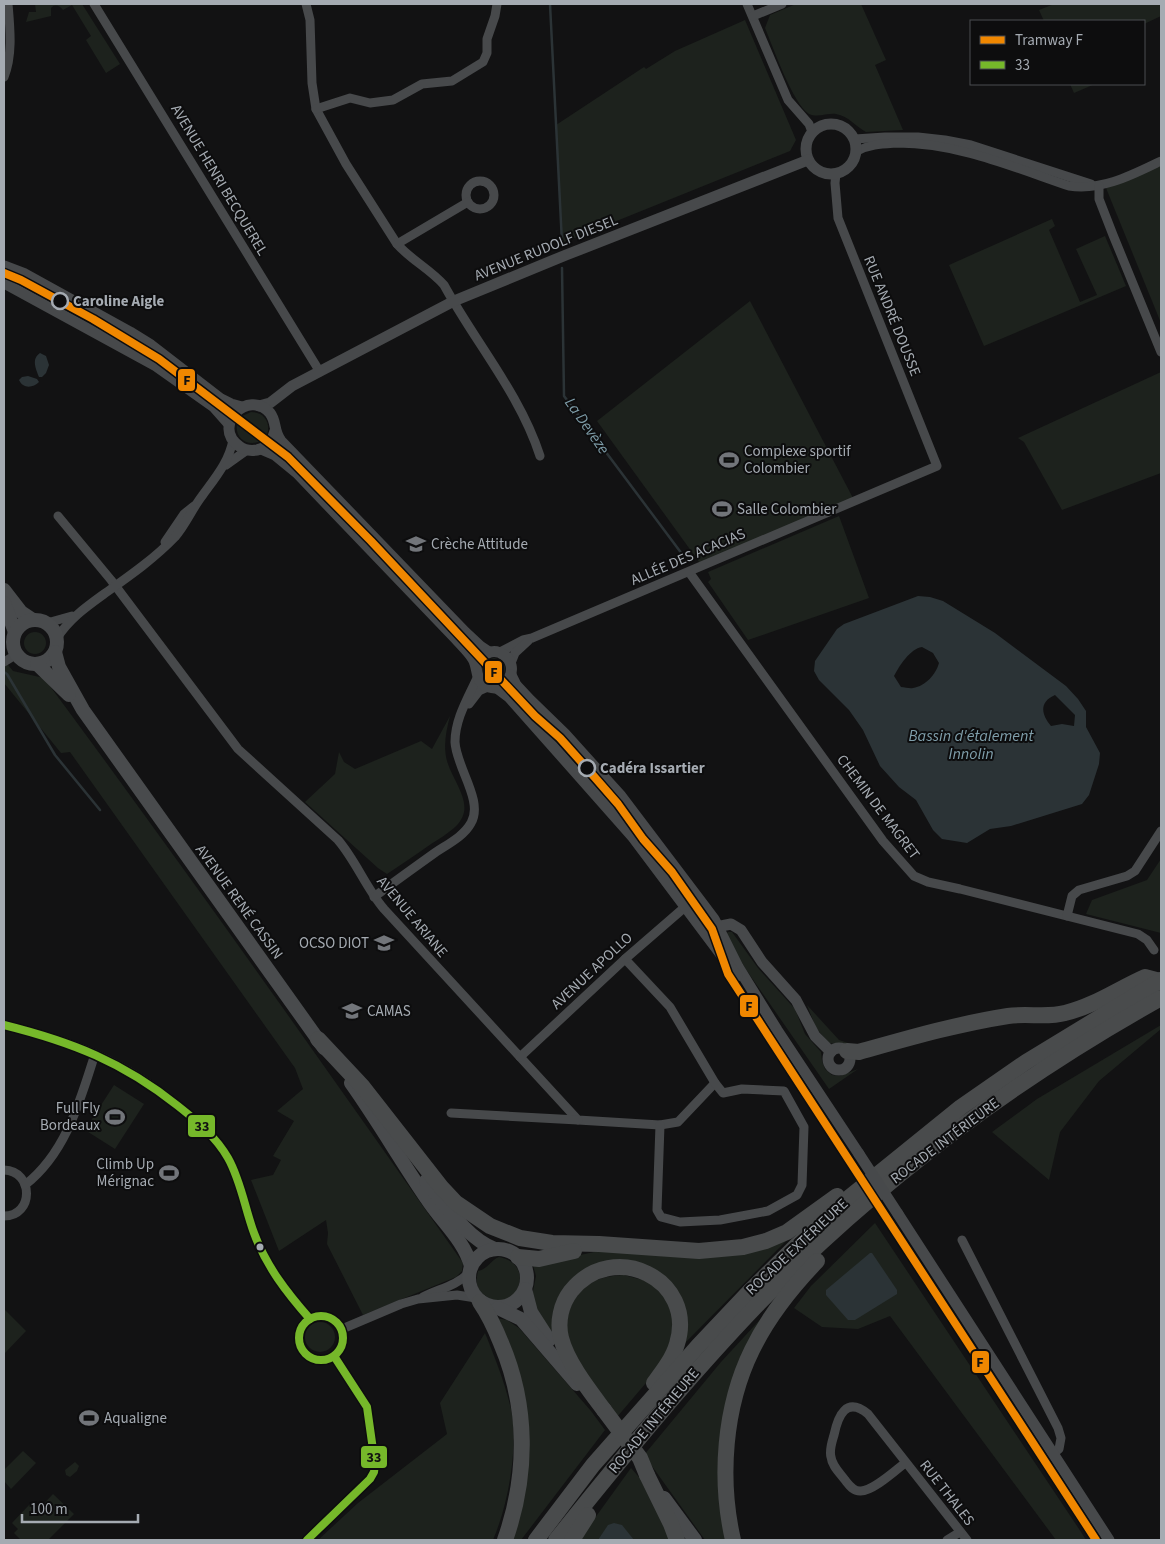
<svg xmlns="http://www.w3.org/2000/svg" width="1165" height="1544" viewBox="0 0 1165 1544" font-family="'Source Sans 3',sans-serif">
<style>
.green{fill:#1d221d}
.water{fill:#2b3336;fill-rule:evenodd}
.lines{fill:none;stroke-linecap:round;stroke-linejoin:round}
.stream{stroke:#2b3336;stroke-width:2.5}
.minor{stroke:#47494b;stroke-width:9}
.tertiary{stroke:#47494b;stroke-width:11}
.primary{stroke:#494b4d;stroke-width:14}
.motorway{stroke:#494b4c;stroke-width:16}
.tertiary-bridge{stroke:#47494b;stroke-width:11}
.motorway-bridge{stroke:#494b4c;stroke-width:16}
.bus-1-casing{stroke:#0d0d0e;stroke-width:11}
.bus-1{stroke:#76b82a;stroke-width:8}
.tram-1-casing{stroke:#0d0d0e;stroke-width:11}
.tram-1{stroke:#f08700;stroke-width:8}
.stop-dot{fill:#0d0d0e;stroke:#a5abb2;stroke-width:2.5}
.bus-dot{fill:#a5abb2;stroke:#0d0d0e;stroke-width:2}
.labels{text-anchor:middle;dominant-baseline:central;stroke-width:4;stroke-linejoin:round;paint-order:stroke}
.street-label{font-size:15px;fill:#a5abb2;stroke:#0d0d0e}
.stop-label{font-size:15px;font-weight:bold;fill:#a5abb2;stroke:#0d0d0e;text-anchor:start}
.poi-label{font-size:15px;fill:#a5abb2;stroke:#0d0d0e;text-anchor:start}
.water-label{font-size:16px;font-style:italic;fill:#7f9eaa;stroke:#0d0d0e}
.line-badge{stroke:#0d0d0e;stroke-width:2}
.pale-badge-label{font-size:14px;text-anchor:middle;font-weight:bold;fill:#111}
</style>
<rect width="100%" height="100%" fill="#121213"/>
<g class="green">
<path d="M35,4H82L120,64L106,73L86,40L91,36L72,5L63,10C60,6 55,3 51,8V16L26,22L29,12H36Z"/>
<path d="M796,4H861L886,60L875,65L903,130L866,132C856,127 849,116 836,114C827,113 818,118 809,114C793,104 773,47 765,28L770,15Z"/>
<path d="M1054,4H1161V16L1144,24V21H1044L1039,10Z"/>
<path d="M745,20L796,140L790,151L562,243L556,125L644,67L646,69L675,51Z"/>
<path d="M1070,84H1095L1074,93Z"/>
<path d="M1161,165V323L1106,188Z"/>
<path d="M1052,219L1055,226L1049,230L1080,302L1097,295L1076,249L1105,236L1126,286L984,346L949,265Z"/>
<path d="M750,301L854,500L702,566L597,421Z"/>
<path d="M1161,372V473L1062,510L1024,442L1018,438Z"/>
<path d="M251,412C265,412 272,424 266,437L240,417Z"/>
<path d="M238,421L262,440C248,449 232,437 238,421Z"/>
<path d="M839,516L869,598L748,640L708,582L711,579L708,572Z"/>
<circle cx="35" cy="643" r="11"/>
<path d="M494,658C504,660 508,668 502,677L487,660Z"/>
<path d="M4,660L13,671L44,678C187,871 325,1067 463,1263L462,1271L456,1277L363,1315L327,1244L328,1233L326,1220L279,1251L251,1180L273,1175L281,1160L273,1156L294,1121L277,1111L303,1089L295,1068L70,752L61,753L4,683Z"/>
<path d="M483,664H484L499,680L492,681L486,679L482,669Z"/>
<path d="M450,716C446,731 443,746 447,761C454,785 478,807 454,828C447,834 439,839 431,844C417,854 402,864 387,874L378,868L305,802L335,774L339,752L344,762L355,769L421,741L432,749Z"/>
<path d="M1161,859V933L1086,914L1092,900L1147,880Z"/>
<path d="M728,932H732L758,968L795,1009L805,1034L821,1052L822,1061L825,1069L832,1075L840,1076L858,1069L829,1089L729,945L726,934Z"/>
<path d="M807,1005L839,1040L860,1047L829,1043L816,1028Z"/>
<path d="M1161,1025V1029L1099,1081L1060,1132L1049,1180L992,1132L1037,1099Z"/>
<path d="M114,1085L144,1104L115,1149L85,1130Z"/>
<path d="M875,1223L1081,1532L1086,1540H1056L890,1316L858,1329L822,1327L794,1308L811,1286Z"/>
<path d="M789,1238L682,1346L662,1277L583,1272L555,1340L533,1303L532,1296L536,1276L533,1265L599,1251Z"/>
<path d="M499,1257C540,1265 513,1320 484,1295C475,1288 476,1281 478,1271C488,1269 492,1259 499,1257Z"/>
<path d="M624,1275L650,1282L670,1304L674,1324L670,1347L662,1364L617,1417C603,1398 590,1380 578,1360C575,1354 571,1349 569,1343C564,1328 567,1312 575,1299C587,1280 604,1276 624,1275Z"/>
<path d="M4,1309L26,1331L4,1354Z"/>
<path d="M768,1311L739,1366L727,1540H705L644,1455L721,1362Z"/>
<path d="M496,1318L507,1320L519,1328L591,1411L605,1430L521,1540H510L528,1460Z"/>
<circle cx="320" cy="1337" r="15"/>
<path d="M485,1333C495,1358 505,1383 511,1409C519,1447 508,1505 493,1540H318L358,1503L447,1434L440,1403Z"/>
<path d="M23,1451L36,1463L11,1489L4,1481V1470Z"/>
<path d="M75,1462L79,1466L77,1471L70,1477L66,1475L65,1470Z"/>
<path d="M631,1468L645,1484L671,1540H579Z"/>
<path d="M53,1494L74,1514L48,1540H21L14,1533L18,1529L12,1523L30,1504L37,1511Z"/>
</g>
<g class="water">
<path d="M40,353L46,356L49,365L46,373L42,377H39C36,369 31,359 40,353Z"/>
<path d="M28,376L37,379L39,382C33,388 23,389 19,380L22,377Z"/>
<path d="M918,596L930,597L943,601L995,633L1066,686L1078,699L1086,711V727L1100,753L1099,764L1089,795L1082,804L1011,826L990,829L967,843L942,839L933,830L916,800L899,787L880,766L863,730L849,710L819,680L814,671L815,661L837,629L844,624ZM922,647L933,653L939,663C936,674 926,686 913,688C910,689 905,687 901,687L894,676C900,665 910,649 922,647ZM1055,695L1075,715L1074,726L1062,724L1051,726C1041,714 1039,702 1055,695Z"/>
<path d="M870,1253H872L897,1290V1294L855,1320H848L826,1295V1290Z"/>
<path d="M614,1523L622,1525L634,1540H598L608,1525Z"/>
</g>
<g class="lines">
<g class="stream">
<path d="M550,4L562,243"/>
<path d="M562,268L564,396L685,558"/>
<path d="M4,672L7,674L55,755L100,810"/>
</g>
<g class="minor">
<path d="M94,4L320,372"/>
<path d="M306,4L310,20L312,83L316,109L346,164L397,244C411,260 430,269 444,285C475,342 520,394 540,456"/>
<path d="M747,4L788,100L809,124L812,132"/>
<path d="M753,16L782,4"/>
<path d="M4,77C13,55 10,28 8,4"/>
<path d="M316,109L350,98L370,103L393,100L422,84L452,81L483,62L487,53V39L495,16L497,4"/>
<path d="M855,139L885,137H918L945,140L971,145L1091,184"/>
<path d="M857,151C870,144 883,144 898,143C958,143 1013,167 1069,186C1102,191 1132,175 1161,161"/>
<circle cx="480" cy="195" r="14"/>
<path d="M1099,186V199L1113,235L1161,352"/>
<path d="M397,244L468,202"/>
<path d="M226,465L247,450"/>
<path d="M58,516L111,580L238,749L338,840C356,861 366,888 384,909L578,1120L660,1125L678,1122L715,1083"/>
<path d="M165,542L184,514L194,506"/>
<path d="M689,572L883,841L914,876L928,882L960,889L1138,934L1147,940L1154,950"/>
<path d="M47,623L72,616"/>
<path d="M57,638C69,619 86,607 104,594C128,577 154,559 175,537C186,524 192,509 202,496C215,478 229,462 233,440"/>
<path d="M500,652L523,640L532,638L937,466L838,218L835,183L836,174"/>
<path d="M4,662L17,654"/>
<path d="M511,663L515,653L528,641"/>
<path d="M469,704L479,691L488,687"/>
<path d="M374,897C394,882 415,867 436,852C448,844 464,836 471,823C484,801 456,767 455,742C455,719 468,698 477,678"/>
<path d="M1067,916L1072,896L1079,890L1127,876L1135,871L1161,831"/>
<path d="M625,959L670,1007L715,1083L723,1093L742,1089L784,1091L804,1127L802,1185L797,1195L768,1211L720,1220L680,1222L661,1217L657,1210L660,1125"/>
<path d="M4,1025C74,1042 125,1061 181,1108C197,1121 215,1137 226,1155C230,1160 231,1166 234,1172C242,1192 247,1213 254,1233C266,1267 287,1293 310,1319"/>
<path d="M520,1057L625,959L685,907"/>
<path d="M451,1113L578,1120"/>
<path d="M4,1170C34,1171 34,1216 4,1216"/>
<path d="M25,1185C66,1153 80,1101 95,1054"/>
<path d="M962,1240L1058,1428L1061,1438L1059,1449L1054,1453"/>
<path d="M423,1297C438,1289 456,1286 469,1273"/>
<circle cx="321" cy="1338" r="22"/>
<path d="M342,1329L401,1304L418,1299L457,1295L476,1298"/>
<path d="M905,1463C896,1470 872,1492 860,1491C853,1491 849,1485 845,1480C840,1473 832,1466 831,1457C829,1450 832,1442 834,1435C838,1416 846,1396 868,1414L967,1540"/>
<path d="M307,1540L370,1479L374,1472L375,1464L367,1407L334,1356"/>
<path d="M947,1540L960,1532"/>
</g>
<g class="tertiary">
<circle cx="831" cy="149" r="25"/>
<path d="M4,266L25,274L130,332L151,345L221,399L231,404L242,407"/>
<path d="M4,283L156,366L214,407L229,424"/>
<path d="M259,406L270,403L292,386L454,301L566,255L808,160"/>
<path d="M275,431C273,440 267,448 257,450C251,451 244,450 239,446C211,426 248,388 270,413C277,422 273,431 281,441L465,632L480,646L489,652"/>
<path d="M261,449L275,455L297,473L455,638C461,645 468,651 473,659C479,669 474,683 489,687C508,693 520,666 504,655C493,647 481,654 476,665"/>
<path d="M511,675L516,685L530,700L565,734L621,796L705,907L714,919L738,967L777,1030L859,1154"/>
<path d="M497,688L509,697L632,836L737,976"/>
<path d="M711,928L731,924L741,930L762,962L796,1000L815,1036L831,1052"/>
<circle cx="839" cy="1059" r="11"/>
<path d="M898,1214L1109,1540"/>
</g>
<g class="primary">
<path d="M4,590L21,612L33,620"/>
<path d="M4,603L15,632"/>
<circle cx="35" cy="642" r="22"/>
<path d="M55,652L59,667L83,710L324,1048"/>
<path d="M37,664L69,695"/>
<path d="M351,1083C378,1121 401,1161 427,1199C441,1221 464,1240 471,1266"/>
<path d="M426,1181C444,1203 467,1239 495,1249"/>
<circle cx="498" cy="1278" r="29"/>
<path d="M525,1289L531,1312L549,1340"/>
<path d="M498,1308L521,1319L577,1384"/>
<path d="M664,1498L695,1540"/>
</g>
<g class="motorway">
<path d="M318,1039L362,1086L441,1187L456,1203L490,1226L520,1238L552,1243L599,1244L699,1251L743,1247L766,1241L787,1232L837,1196"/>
<path d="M847,1051L859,1052C909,1038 957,1024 1008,1016C1027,1013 1047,1018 1065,1013C1094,1006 1118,989 1145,977L1160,981"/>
<path d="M518,1257L539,1259L574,1251"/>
<path d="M480,1302C489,1315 495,1328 501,1343C528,1406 528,1475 505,1540"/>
<path d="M604,1410C589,1390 567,1362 561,1338C557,1322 561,1304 571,1291C613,1239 697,1279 677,1344C673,1358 663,1371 654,1383"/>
<path d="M647,1475L671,1524L677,1540"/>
<path d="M536,1540L593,1465L698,1346L750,1291L797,1245L851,1196L961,1107L1026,1062L1161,980"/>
<path d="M556,1540C621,1459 687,1378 759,1303C877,1182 1014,1080 1161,998"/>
<path d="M572,1540L588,1515"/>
<path d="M733,1540C719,1479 724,1407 752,1350C768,1317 791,1288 817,1261"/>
</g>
<path class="tertiary-bridge" d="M859,1154L898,1214"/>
<path class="motorway-bridge" d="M604,1410L640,1458L647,1475"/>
<defs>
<g id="bus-1">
<path d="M4,1025C72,1042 123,1062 178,1106C197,1121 216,1137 228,1158C241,1181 245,1209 254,1233C266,1266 287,1293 310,1319"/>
<circle cx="321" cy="1338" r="22"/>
<path d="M307,1540L370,1479L374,1472L375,1464L367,1407L334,1356"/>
</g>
</defs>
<use href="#bus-1" class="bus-1-casing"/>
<use href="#bus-1" class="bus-1"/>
<defs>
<path id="tram-1" d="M4,273L21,280L93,319L159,359L288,457L371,541L535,716L560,738L584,765L618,804L643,839L672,872L712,929L728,974L1096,1540"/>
</defs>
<use href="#tram-1" class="tram-1-casing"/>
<use href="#tram-1" class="tram-1"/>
</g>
<defs>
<symbol id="stadium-bare" viewBox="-9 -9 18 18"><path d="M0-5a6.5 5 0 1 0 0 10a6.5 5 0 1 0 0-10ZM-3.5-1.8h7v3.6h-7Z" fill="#72757a" stroke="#0d0d0e" stroke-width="2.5" paint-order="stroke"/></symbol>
<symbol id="school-bare" viewBox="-9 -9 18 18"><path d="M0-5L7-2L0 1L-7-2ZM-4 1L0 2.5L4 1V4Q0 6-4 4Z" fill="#72757a" stroke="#0d0d0e" stroke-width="2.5" paint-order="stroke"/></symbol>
</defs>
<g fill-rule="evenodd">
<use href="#stadium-bare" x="715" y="446" width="28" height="28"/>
<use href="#stadium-bare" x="708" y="495" width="28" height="28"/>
<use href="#school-bare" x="402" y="530" width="28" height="28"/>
<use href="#school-bare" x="370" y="929" width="28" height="28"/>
<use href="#school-bare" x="338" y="997" width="28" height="28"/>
<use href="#stadium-bare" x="101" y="1103" width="28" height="28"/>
<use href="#stadium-bare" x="155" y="1159" width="28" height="28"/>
<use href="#stadium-bare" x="75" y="1404" width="28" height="28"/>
</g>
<g class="stop-dot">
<circle cx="60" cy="301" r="8"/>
<circle cx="587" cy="768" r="8"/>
</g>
<circle class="bus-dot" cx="260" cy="1247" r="4.5"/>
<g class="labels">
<g class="street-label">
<text transform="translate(219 180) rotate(59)">AVENUE HENRI BECQUEREL</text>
<text transform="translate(546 248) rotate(-22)">AVENUE RUDOLF DIESEL</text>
<text transform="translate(892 316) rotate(68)">RUE ANDRÉ DOUSSE</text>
<text transform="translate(688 557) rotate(-23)">ALLÉE DES ACACIAS</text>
<text transform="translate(878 807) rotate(53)">CHEMIN DE MAGRET</text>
<text transform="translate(239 902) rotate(54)">AVENUE RENÉ CASSIN</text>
<text transform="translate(412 917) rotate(50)">AVENUE ARIANE</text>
<text transform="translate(592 971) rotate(-43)">AVENUE APOLLO</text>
<text transform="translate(945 1141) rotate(-37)">ROCADE INTÉRIEURE</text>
<text transform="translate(797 1247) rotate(-43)">ROCADE EXTÉRIEURE</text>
<text transform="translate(654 1421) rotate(-50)">ROCADE INTÉRIEURE</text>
<text transform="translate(947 1493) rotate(52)">RUE THALES</text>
</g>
<g class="stop-label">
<text x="73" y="301">Caroline Aigle</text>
<text x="600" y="768">Cadéra Issartier</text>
</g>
<g class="poi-label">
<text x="744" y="451">Complexe sportif<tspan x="744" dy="17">Colombier</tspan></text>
<text x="737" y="509">Salle Colombier</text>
<text x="431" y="544">Crèche Attitude</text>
<text x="369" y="943" text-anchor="end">OCSO DIOT</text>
<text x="367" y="1011">CAMAS</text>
<text x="100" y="1108" text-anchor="end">Full Fly<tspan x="100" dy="17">Bordeaux</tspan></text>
<text x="154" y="1164" text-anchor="end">Climb Up<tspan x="154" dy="17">Mérignac</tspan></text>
<text x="104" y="1418">Aqualigne</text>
</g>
<g class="water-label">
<text transform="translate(587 426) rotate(55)">La Devèze</text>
<text x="971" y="736">Bassin d'étalement<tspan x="971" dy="18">Innolin</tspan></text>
</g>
</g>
<g class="line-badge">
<rect x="177" y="368" width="19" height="24" rx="5" fill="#f08700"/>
<rect x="484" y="660" width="19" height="24" rx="5" fill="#f08700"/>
<rect x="739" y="994" width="20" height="24" rx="5" fill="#f08700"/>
<rect x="187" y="1114" width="29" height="24" rx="5" fill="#76b82a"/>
<rect x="971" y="1350" width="19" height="24" rx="5" fill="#f08700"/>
<rect x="360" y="1445" width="28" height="24" rx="5" fill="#76b82a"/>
</g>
<g class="pale-badge-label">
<text x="187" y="385">F</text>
<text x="494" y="677">F</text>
<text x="749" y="1011">F</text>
<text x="202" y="1131">33</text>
<text x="980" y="1367">F</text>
<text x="374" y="1462">33</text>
</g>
<rect width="1165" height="1544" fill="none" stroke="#a5abb2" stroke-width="10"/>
<rect x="970" y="20" width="175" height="65" fill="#0d0d0e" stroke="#4a4c50"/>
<rect x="980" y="36" width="25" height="8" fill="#f08700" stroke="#4a4c50"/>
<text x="1015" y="45" font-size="15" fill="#a5abb2">Tramway F</text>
<rect x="980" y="61" width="25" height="8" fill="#76b82a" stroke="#4a4c50"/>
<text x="1015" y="70" font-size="15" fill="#a5abb2">33</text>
<path d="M22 1514v8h116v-8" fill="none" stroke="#a5abb2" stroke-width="2.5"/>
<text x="30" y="1514" font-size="15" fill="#a5abb2" stroke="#0d0d0e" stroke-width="4" paint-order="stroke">100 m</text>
</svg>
